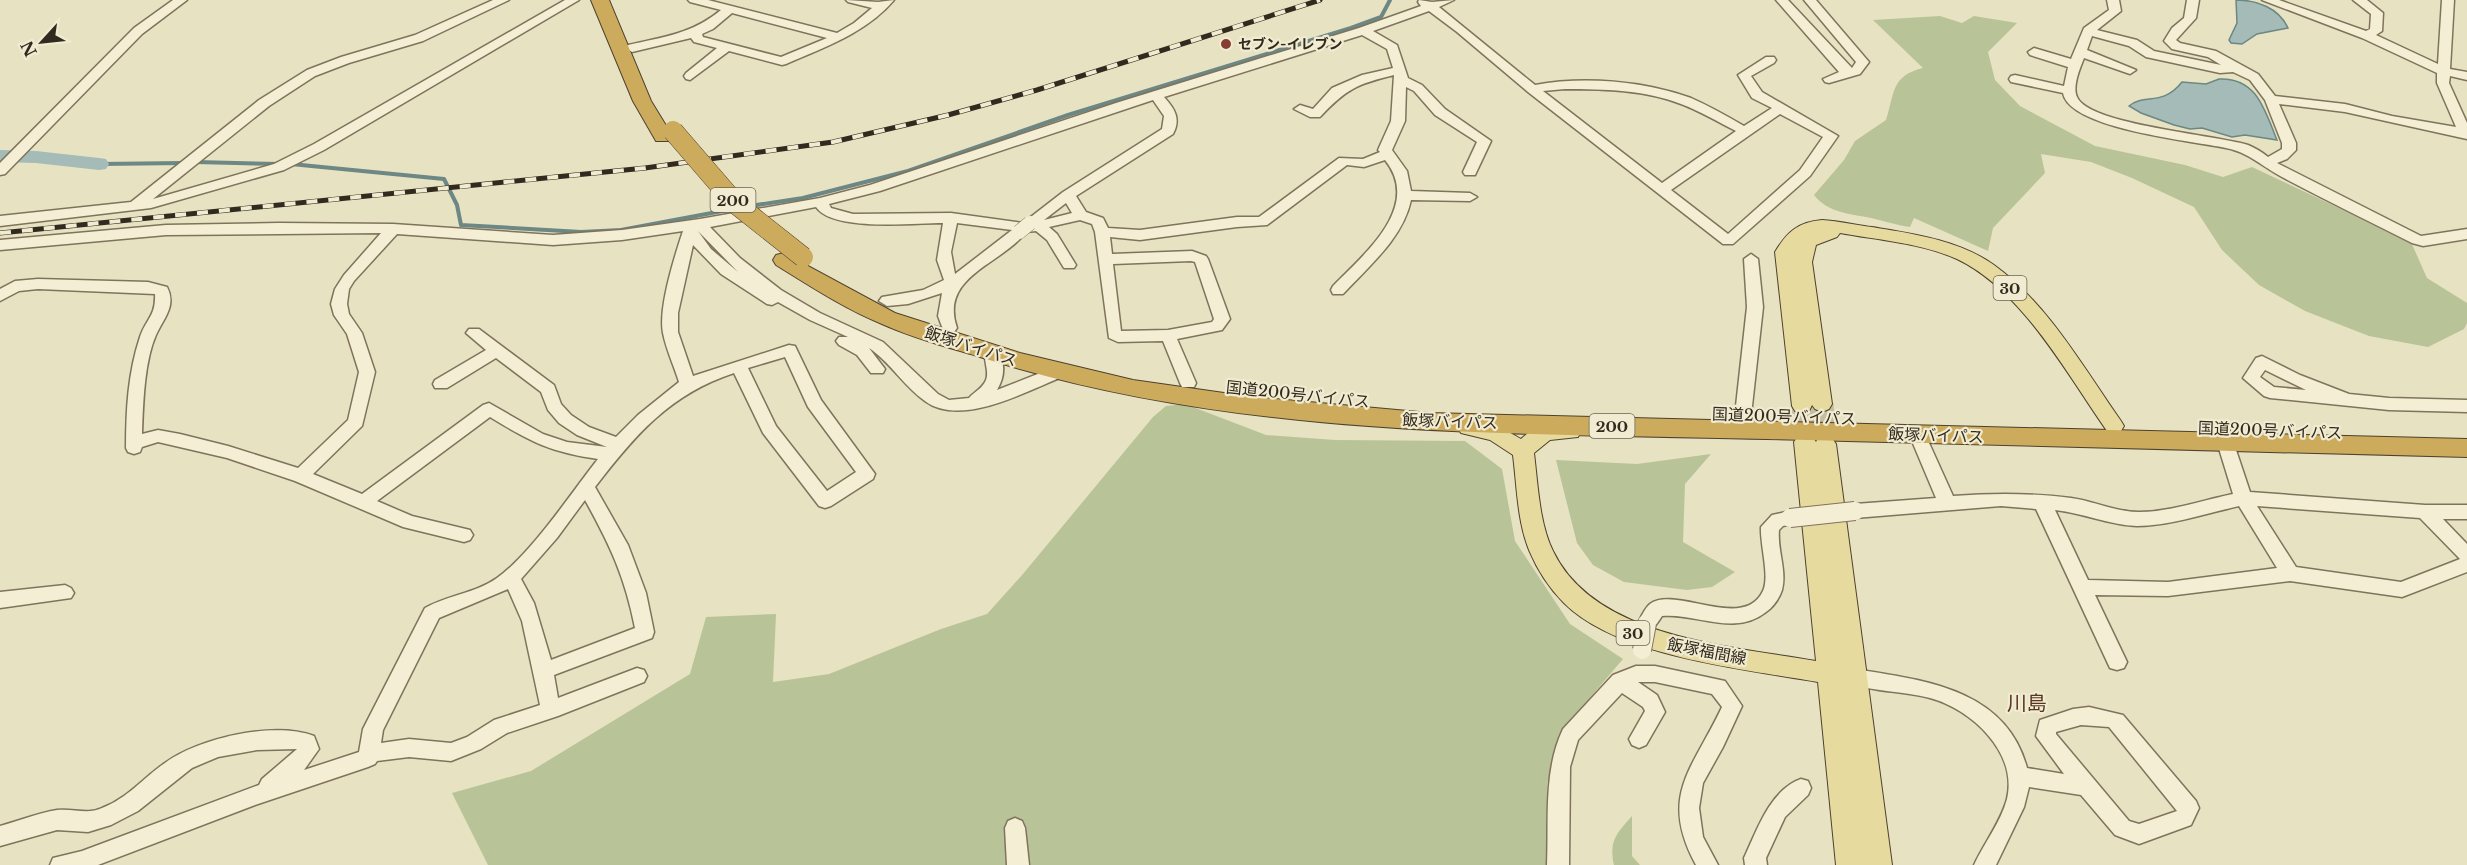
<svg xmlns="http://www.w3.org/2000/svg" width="2467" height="865" viewBox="0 0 2467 865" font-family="'Libre Baskerville','Noto Sans JP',serif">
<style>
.green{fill:#b8c498}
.water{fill:#a4bbb7;stroke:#6c8784;stroke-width:1.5}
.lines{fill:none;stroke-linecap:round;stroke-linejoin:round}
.stream{stroke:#6c8784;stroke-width:4}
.river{fill:#a4bbb7;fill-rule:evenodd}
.major-tunnel{stroke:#c3bda1;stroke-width:23;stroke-dasharray:23 12;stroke-linecap:butt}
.minor-casing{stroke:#7f735c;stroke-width:3}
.major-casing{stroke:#4d412f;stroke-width:2}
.highway-casing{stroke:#4d412f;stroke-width:2}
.minor{fill:#f4efd4;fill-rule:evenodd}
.major{fill:#e7da9e;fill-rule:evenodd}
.highway{fill:#cdab5d;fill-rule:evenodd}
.rail-casing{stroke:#312a1e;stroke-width:5}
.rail{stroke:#f0ebd1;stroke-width:4;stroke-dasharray:11;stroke-linecap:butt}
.minor-bridge-far1-casing{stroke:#7f735c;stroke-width:15;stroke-linecap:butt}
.minor-bridge-casing{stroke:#7f735c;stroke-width:20;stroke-linecap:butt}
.highway-bridge-casing{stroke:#4d412f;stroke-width:21;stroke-linecap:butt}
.minor-bridge-far1{stroke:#f4efd4;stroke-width:14}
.minor-bridge{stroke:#f4efd4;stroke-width:18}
.highway-bridge{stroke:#cdab5d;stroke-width:20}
.poi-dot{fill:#863e33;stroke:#f0ebd1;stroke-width:2}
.labels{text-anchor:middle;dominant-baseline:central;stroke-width:4.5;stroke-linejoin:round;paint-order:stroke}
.far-poi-label{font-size:14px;font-weight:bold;fill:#312a1e;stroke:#f0ebd1;text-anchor:start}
.shield{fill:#f0ebd1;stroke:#6a6454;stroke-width:1.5}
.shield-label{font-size:15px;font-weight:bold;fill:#312a1e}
.street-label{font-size:16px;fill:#312a1e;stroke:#f0ebd1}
.quarter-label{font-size:20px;fill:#583523;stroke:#f0ebd1}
</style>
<rect width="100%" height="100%" fill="#e7e2c2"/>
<g class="green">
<path d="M1940,16L1962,23L1974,16L2017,23L1988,52L1995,80L2020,106L2095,146L2185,165L2223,177L2252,167L2411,242L2427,278L2467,303V323L2464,329L2428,347L2369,336L2305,311L2259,285L2222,250L2194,207L2132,178L2091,162L2041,154L2045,173L1993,228L1988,251L1914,218L1910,227C1896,225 1885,221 1871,218C1851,214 1828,213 1814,195L1844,160L1855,141L1886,120C1895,92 1891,76 1923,68L1873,20Z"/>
<path d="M1185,404L1266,435L1335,440L1465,441L1502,469L1515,541L1570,624L1623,659L1559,734L1547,784L1550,865H488L452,793L531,771L690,674L706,617L776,614L773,682L829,674L941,629L987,614L1023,574L1153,417L1166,406Z"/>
<path d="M1711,454L1685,484L1683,542L1735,572L1712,587L1687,590L1624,582L1593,565L1577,543L1556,460L1637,464Z"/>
<path d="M1632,816V856L1640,865H1614C1609,841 1616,834 1632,816Z"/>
</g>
<g class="water">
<path d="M2236,0C2257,0 2279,8 2288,28L2257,34L2242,44L2231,43L2229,40L2237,23Z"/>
<path d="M2219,79C2257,77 2265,111 2277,140L2245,135L2232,137L2202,128L2190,129L2174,125L2141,113L2129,106C2145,93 2162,107 2182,82L2206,84Z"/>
</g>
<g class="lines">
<g class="stream">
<path d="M195,162L280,164"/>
<path d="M99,164L184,163"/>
<path d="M291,164L444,179L457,205L461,225L581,232L621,230L733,209"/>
<path d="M750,206L803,198L908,171L1068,115L1351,28L1381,17L1390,0"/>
</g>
<path class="river" d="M0,150L36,151L99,158L106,159L109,164L106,169L99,170L36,163L0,162Z"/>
<g class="major-tunnel">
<path d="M1822,404L1825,444"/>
<path d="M1802,406L1805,442"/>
</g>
<defs>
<g id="minor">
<path d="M173,0H187L142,34L5,174L0,175V163L134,28Z"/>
<path d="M493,0H509L423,41L349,63L315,76L269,106L153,199L274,164L314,144L565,0H579L324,150L284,170L151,208L0,226V216L131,202L259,100L307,70L341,57L415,35Z"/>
<path d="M688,0H708L837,33L854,23L872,8L848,2L846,0L878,2L894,0C866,33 825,47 786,64L782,65L729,51L690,80L686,79L684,76L686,73L717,48L694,42L691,38L632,52L626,48L628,45C663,37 692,34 721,10L690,2ZM732,13L827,38L781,57L703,37L702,34L713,29Z"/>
<path d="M1419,0L1432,2L1454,0L1439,7L1535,85C1584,76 1644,81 1691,98C1709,106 1727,116 1744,126L1772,108L1752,98L1738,75L1766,57H1774L1776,60L1774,63L1751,76L1762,92L1838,136L1810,176L1733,244H1723L1528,92L1457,32L1429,11L1373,31L1397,45L1408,78L1422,85L1445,109L1491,141L1475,175H1465L1463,172L1477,142L1435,115L1414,91L1406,87L1405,121L1392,150L1407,171L1411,191L1470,193L1477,197L1470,201L1411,200C1403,238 1369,266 1343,294H1333L1331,290L1333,286C1363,255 1423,207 1385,160L1364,167L1347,165L1267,225L1237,227L1140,240L1110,237L1112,254L1192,251L1206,256L1208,259L1230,319L1222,330L1177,339L1196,383L1194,387H1182L1180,383L1163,341L1118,342L1109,338L1095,232L1092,224L1080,220L1049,227L1057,234L1076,265L1074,268H1064L1047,240L1036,231L1026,232C1001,265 939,276 957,328L954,332H944L938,316L942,293L908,304L887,306L879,301L882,297L923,290L944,280L937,260L943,223C914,223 833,232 816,207L710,227L740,258L781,290L820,313L883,342L938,394L949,400L969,398C974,392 983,388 986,380C990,370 982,359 986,350H998C1005,363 1005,377 997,390L1058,366L1064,368L1066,372L1064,376C1027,391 961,428 925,401C905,387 892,365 872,350L869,348L885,369L883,373H871L857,355L839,345L836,341L839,337H848L810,320L778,302L772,305L767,304L721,274L693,245L678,313V332L693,376L789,345L795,346L821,400L875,474L873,479L831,506L825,508L819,506L763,433L734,373C670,394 635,435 595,487L628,545L646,593L654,632L652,638L554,675L558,698L637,668L644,670L647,676L644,682L558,716L507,733L481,749L451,761L409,757L377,761L375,764L368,767L255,805L98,865H50L53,858L82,851L259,785L262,779L297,749L257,750L218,757L192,768L138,811L111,825L88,832L57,830L0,846V826C19,821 38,813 57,810C73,808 87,815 102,808C128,798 143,778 165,763C199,738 274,721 314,736L319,749L304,770L359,752L363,729L425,608C448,595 476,593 497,578C532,553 571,493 598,459C550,452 531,442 490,417L377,501L412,516L470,530L473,535L470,540L464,542L403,527L295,481L227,458L158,442L142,447L140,452L134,454L128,452L126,448C126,410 128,373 140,337C146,319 156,316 155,294L38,289L19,291L0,301V289L15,281L38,279L148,282L167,287C177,306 163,319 156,335C144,362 143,406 142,434L158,430L180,434L228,446L298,468L348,420L359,372L347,334L334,315L331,304L335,289L344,275L381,233L166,235L0,250V240L166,225L279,223L393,224L553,235L622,230L700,219L820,198L870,185L1116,103L1359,28L1421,6L1418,2ZM1362,35L1387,49L1393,68L1362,75L1332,88L1313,109L1300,105L1294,109L1310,117H1320C1346,89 1357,84 1394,75L1391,121L1378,150L1380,152L1363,159L1339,158L1259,217H1237L1140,230L1108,228L1103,218L1086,212L1076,196L1173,134C1181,119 1175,109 1164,97ZM1565,89C1604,89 1645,90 1681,104C1700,111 1718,122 1736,131L1662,183L1543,91ZM1153,100L1164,116L1162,129L1063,192L1023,223L951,213L853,214L831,208L829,204L880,191ZM1780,114L1823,137L1800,170L1728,234L1671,190ZM1066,203L1072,213L1044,220ZM957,223L1012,230L955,274L951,252ZM683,231C675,255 658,308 663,333C666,349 674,366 679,382L638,415L616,437L589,427L571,415L561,404L554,385L479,329H469L466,333L486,350L435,380L433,384L435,388H447L496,358L541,392L548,410L559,423L577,435L607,447L567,442L543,434L489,403L483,405L362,494L313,474L362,426L375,372L362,333L349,314L347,304L349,289L354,281L397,234L553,245L622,240ZM698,231L738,272L711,249ZM1191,261L1195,262L1214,319L1212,322L1168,330L1121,331L1113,264ZM785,357L808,407L856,472L827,491L776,426L748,368ZM585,500C610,545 625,577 635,628L551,660L534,603L521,579L557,538ZM508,589L522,621L540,705L494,720L467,737L451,743L409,739L381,743L383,730L439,618Z"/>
<path d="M1776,0H1788L1852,68L1856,62L1804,0H1816L1869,62L1860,74L1829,83L1825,82L1823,79L1839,72Z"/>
<path d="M2107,0H2119L2121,11L2097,30L2137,40L2154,51L2221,65L2208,57L2172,49L2164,41L2172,28L2184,18L2187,0H2199L2196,18L2176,40L2180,43L2216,51L2258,74L2275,96L2345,104L2392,116L2456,127L2437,83V73L2362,38L2262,0H2279L2366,31L2370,29L2371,14L2353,0H2367L2383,13L2382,31L2376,35L2438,64L2442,0H2454L2450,69L2467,72V80L2450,76L2449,83L2467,123V139L2345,112L2279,104L2296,143V150L2287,159L2277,163L2421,236L2467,229V239L2423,246L2412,243C2369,221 2325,200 2282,177C2263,167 2248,152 2226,148C2194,141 2069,129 2063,93L2011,82L2009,79L2011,76L2015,75L2064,86L2068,67L2030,55L2028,52L2034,48L2071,59L2084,28L2109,10ZM2092,36L2129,46L2146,57L2220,73L2233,72L2250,80L2265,100L2282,143V149L2268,157C2262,152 2255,148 2248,145C2217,135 2089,125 2077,97C2072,87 2080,68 2084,58L2130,74L2136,70L2087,50Z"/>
<path d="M1751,254L1758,259L1763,307L1751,415L1749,419H1737L1735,415L1747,307L1744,259Z"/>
<path d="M2262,356L2300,375L2349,394L2389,398L2467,400V412L2389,410L2270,398L2264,396L2243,378L2256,358ZM2265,370L2306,390L2274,387L2260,377Z"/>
<path d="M2221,423L2227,425L2229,429L2250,492L2425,505H2467V519H2443L2467,544V572L2402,597L2290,581L2168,596L2095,595L2127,662L2124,668L2117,670L2110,668L2036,509L2001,506L1855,518L1849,516L1846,511L1849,506L1855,504L1936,498L1909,434L1911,430H1923L1925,434L1953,496C1993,493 2032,493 2071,498C2094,501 2115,512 2139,512C2170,512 2203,500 2233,494L2213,429L2215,425ZM2239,506L2277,568L2168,582L2088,580L2055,510C2083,513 2109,525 2137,526C2169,526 2208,513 2239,506ZM2257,506L2420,518L2460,559L2401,582L2296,567Z"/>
<path d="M1790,511L1796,513L1799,518L1796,523L1783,526L1779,530C1777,550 1787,570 1782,590C1779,599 1773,607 1766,612C1734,637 1697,613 1662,616C1656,625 1652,633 1640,629L1638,623C1641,617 1645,608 1650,604C1675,585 1744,632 1763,591C1770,576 1760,545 1761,527L1772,515Z"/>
<path d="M65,585L71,588L74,593L71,598L0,608V592Z"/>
<path d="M1636,666H1655L1725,681L1742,706L1723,747L1703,783L1699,808L1703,837L1718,865H1696C1658,795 1693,769 1722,707L1712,694L1655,682H1638L1657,695L1665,712L1646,745L1639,748L1632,745L1629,739L1645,711L1643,707L1622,693L1578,740L1570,767L1569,865H1547C1549,820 1543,771 1563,729L1613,675Z"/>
<path d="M1855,669C1922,680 2006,688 2027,768L2064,774L2036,736L2040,720L2073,709L2089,707L2123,715L2196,801L2199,808L2191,825L2139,844L2115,835L2081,795L2029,787L2024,807L1996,865H1974C1984,843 2001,822 2007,799C2018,752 1971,709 1930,698C1903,691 1874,692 1848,683L1845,677L1848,671ZM2081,725L2109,727L2177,811L2139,824L2129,821L2056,734V732Z"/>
<path d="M1801,779L1808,781L1811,788L1808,795L1785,817L1766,858L1767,865H1745L1744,858C1757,830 1770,790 1801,779Z"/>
<path d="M1015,818L1022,821L1025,828L1029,865H1007L1005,828L1008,821Z"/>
</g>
<g id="major">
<path d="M1822,220C1839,221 1856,225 1872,227C1914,234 1959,240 1994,265C2048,304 2083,367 2121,421L2124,426L2121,431L2114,434L2107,431C2067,374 2022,290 1957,259C1921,243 1878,240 1840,233L1837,237L1816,245L1812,262L1832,404L1829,409L1822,412L1815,409L1812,405L1809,411L1802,414L1795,411L1792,406L1775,252C1787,232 1798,222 1822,220Z"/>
<path d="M1468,420L1498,426L1521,439C1535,425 1560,420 1578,425L1581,431L1578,437L1550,440L1534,453C1538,485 1539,522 1553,551C1595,639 1732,646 1816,661L1794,442L1798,436L1805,434L1812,436L1816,442L1818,438L1825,436L1832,438L1836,444L1892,865H1864L1844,692L1864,865H1836L1818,682C1745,669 1618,657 1564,603C1549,588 1537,569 1529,550C1517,520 1517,486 1513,455L1490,440L1461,433L1458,428L1461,423Z"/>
</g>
<g id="highway">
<path d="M591,0H609L651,101L673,137L670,141H656L633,101Z"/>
<path d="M784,253L895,313L1020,353L1133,380L1252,397L1430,413L2467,439V457C2234,451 2001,445 1767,439C1504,433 1234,438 980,357C947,347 913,338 882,324C845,309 810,286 776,265L773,260L776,255Z"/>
</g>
</defs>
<use href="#minor" class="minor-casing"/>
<use href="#major" class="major-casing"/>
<use href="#highway" class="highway-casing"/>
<use href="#minor" class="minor"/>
<use href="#major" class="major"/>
<use href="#highway" class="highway"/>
<defs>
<path id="rail" d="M0,233L645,168L833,142L948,115L1037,90L1320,0"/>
</defs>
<use href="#rail" class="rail-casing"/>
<use href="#rail" class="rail"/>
<defs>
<path id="minor-bridge-far1" d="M1019,232L1030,223"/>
<g id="minor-bridge">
<path d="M1790,518L1855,511"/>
<path d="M1642,650L1647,623"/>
</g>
<path id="highway-bridge" d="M673,131L736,204L803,257"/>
</defs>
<use href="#minor-bridge-far1" class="minor-bridge-far1-casing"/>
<use href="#minor-bridge" class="minor-bridge-casing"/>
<use href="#highway-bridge" class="highway-bridge-casing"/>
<use href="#minor-bridge-far1" class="minor-bridge-far1"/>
<use href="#minor-bridge" class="minor-bridge"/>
<use href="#highway-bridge" class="highway-bridge"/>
</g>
<circle class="poi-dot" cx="1226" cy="44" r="6"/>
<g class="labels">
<g class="far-poi-label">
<text x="1238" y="44">セブン-イレブン</text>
</g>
<g class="shield">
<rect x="710.5" y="188" width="45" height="24" rx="4.5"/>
<rect x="1993.5" y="276" width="33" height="24" rx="4.5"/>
<rect x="1589.5" y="414" width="45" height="24" rx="4.5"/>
<rect x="1616.5" y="621" width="33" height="24" rx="4.5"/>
</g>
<g class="shield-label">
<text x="733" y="200">200</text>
<text x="2010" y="288">30</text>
<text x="1612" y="426">200</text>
<text x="1633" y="633">30</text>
</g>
<g class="street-label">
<text transform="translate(971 346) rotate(18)">飯塚バイパス</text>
<text transform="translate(1298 394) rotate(6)">国道200号バイパス</text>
<text transform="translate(1784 416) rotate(2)">国道200号バイパス</text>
<text transform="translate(1450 421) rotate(2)">飯塚バイパス</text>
<text transform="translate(2270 430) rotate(2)">国道200号バイパス</text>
<text transform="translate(1936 435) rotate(2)">飯塚バイパス</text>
<text transform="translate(1707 651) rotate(11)">飯塚福間線</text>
</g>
<g class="quarter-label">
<text x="2027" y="703">川島</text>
</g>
</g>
<g transform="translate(42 42) rotate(243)" stroke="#f0ebd1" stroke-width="4.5" paint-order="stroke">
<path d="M0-4.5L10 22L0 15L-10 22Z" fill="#312a1e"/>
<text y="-9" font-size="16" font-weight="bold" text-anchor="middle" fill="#312a1e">N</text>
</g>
</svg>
